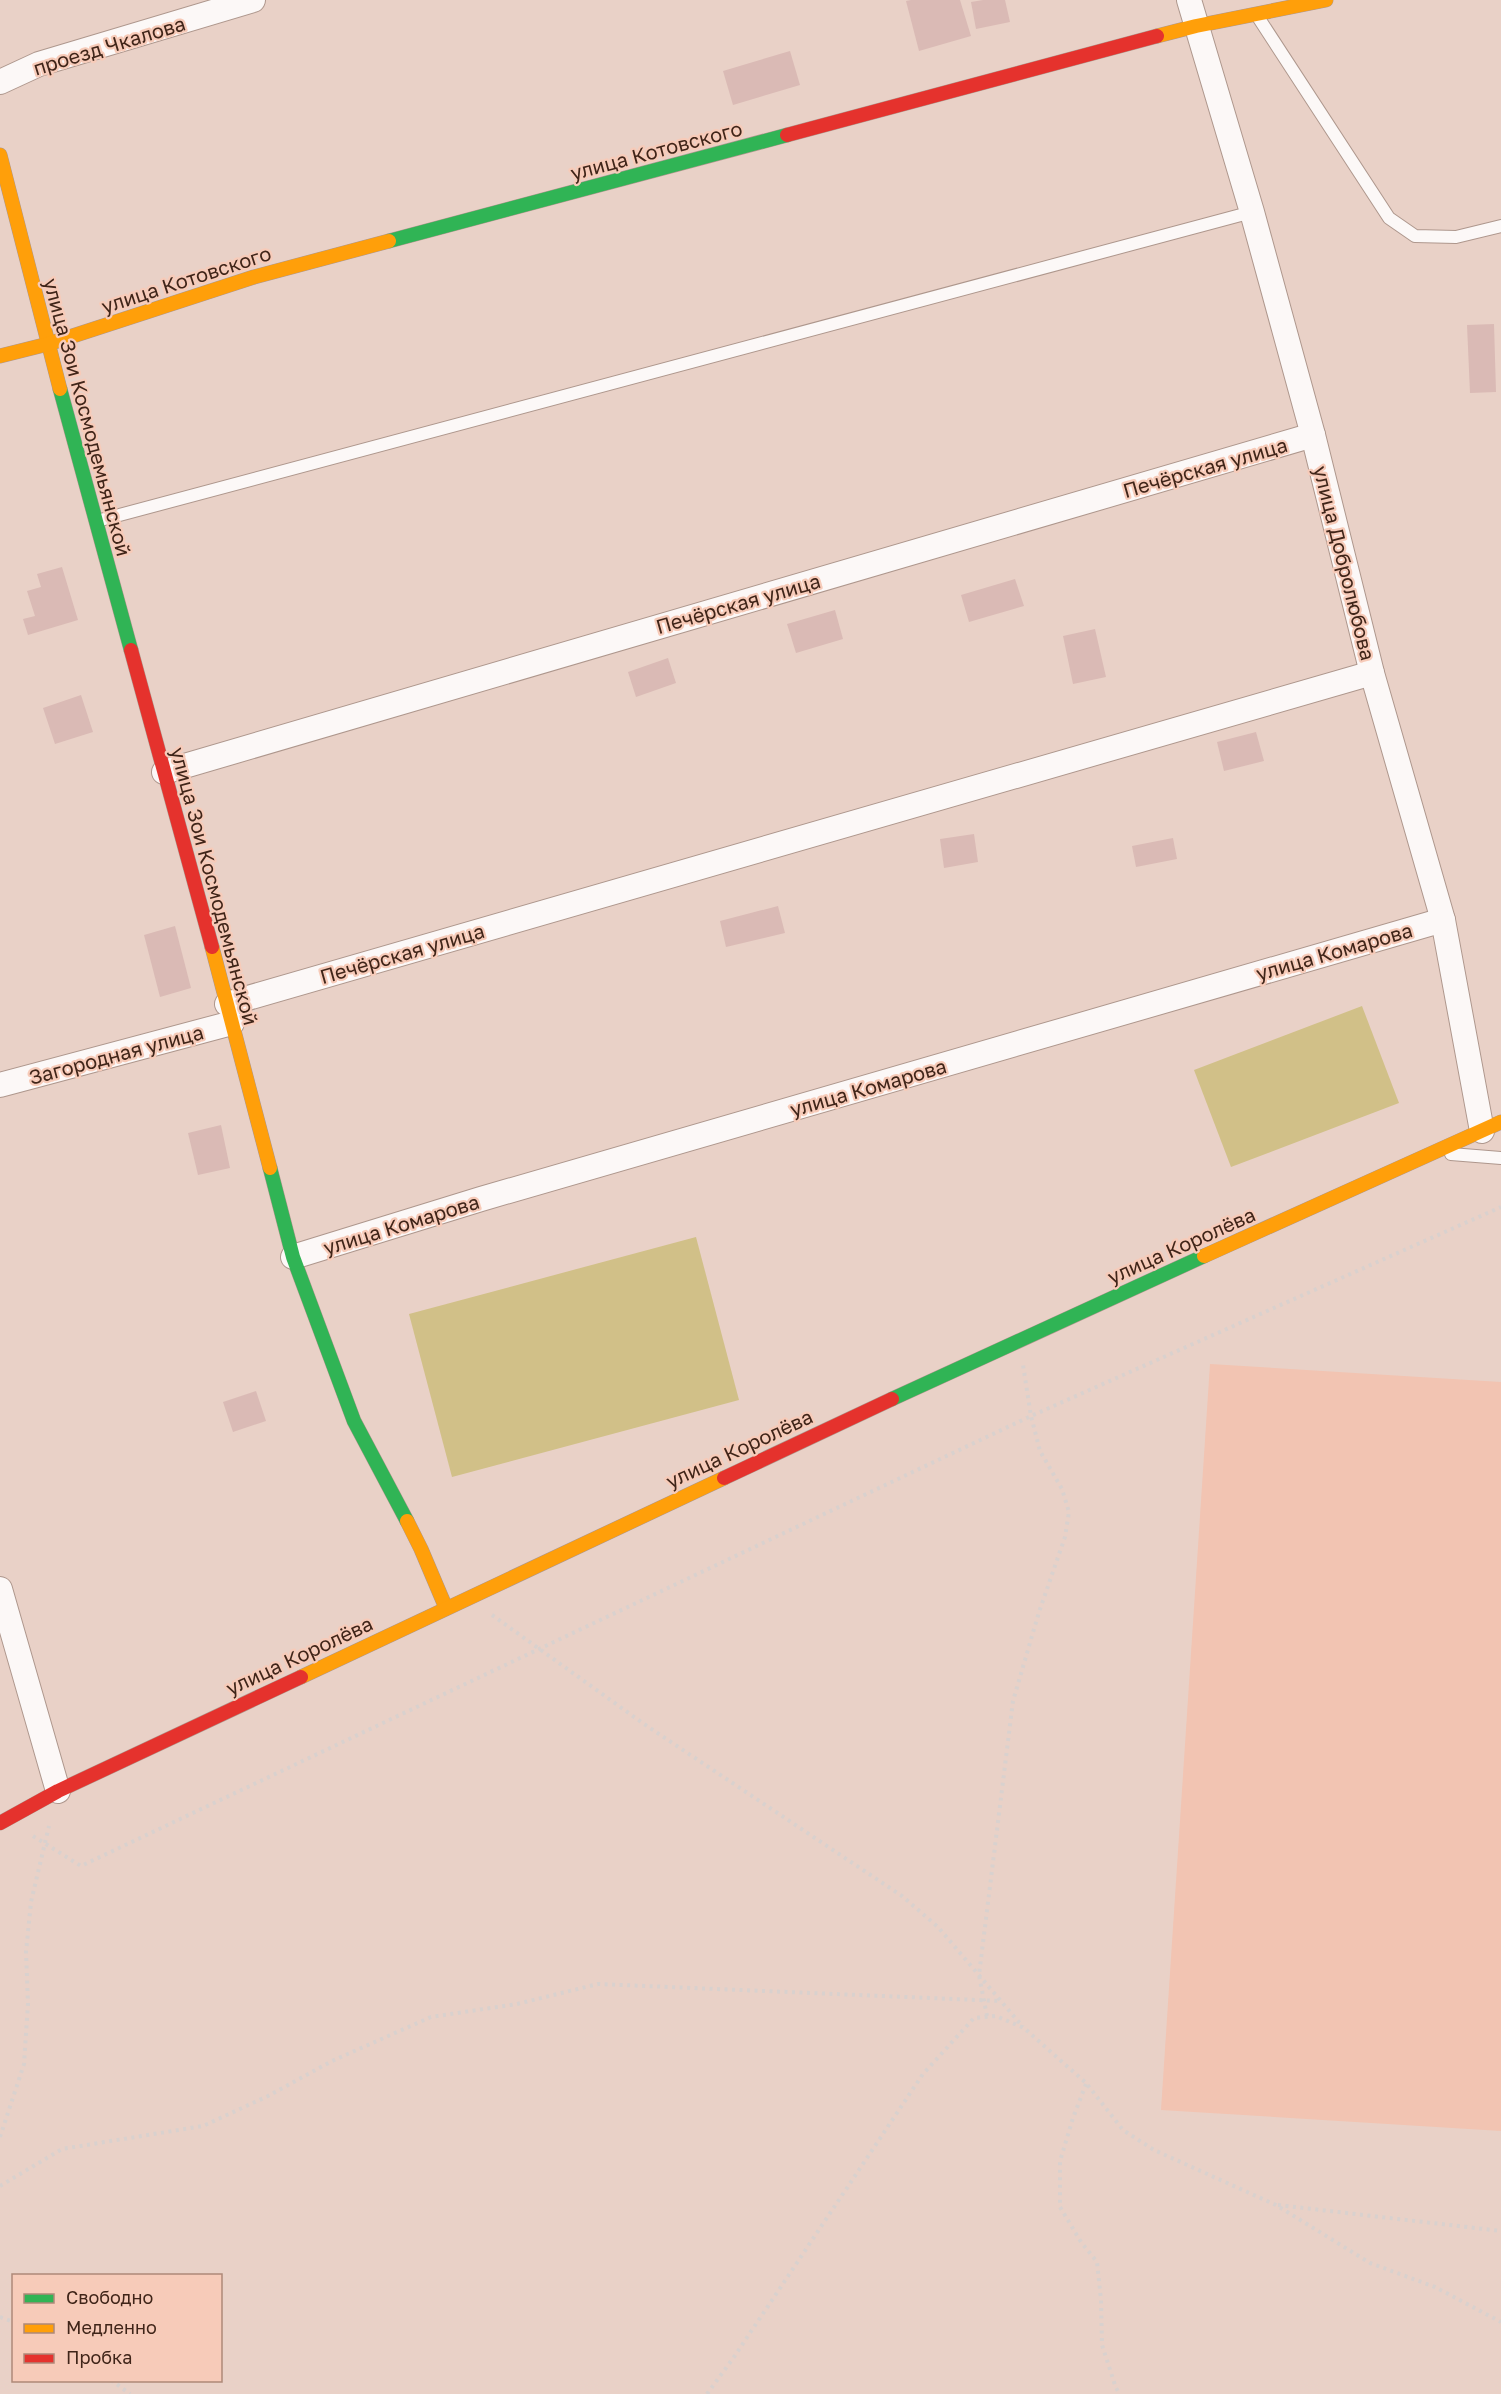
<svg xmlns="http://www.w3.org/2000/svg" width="1501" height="2394" viewBox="0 0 1501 2394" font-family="'Golos Text',sans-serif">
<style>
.built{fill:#f2c4b2}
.green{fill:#d1c088}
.building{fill:#dabab5}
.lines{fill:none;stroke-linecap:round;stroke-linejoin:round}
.lane-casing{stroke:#ae978d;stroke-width:14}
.street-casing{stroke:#ae978d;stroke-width:26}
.fast-casing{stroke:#ae978d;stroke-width:15}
.slow-casing{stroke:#ae978d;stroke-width:15}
.jam-casing{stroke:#ae978d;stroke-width:15}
.path{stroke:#d9d1ce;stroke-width:4;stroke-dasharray:3 4.5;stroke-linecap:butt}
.lane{stroke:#fcf8f7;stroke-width:12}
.street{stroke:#fcf8f7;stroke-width:24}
.fast{stroke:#30b455;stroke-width:14}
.slow{stroke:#ff9f0a;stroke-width:14}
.jam{stroke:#e5322d;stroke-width:14}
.labels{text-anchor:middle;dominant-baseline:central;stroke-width:4.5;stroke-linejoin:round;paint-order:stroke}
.street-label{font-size:20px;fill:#402519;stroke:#f7cbb9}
</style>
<rect width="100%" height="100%" fill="#e9d1c7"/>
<path class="built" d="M1210,1364L1501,1382V2131L1161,2110Z"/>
<g class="green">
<path d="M1362,1006L1399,1103L1231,1167L1194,1070Z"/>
<path d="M696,1237L739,1400L452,1477L409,1314Z"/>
</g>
<g class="building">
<path d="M911,0H960L971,36L919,51L906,1Z"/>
<path d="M983,0H1005L1010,22L976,29L971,2Z"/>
<path d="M790,51L800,85L733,105L723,71Z"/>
<path d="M1494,324L1496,392L1470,393L1467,325Z"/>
<path d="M62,567L78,620L28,635L23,619L35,616L27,591L41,587L37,574Z"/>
<path d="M1015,579L1024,606L969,622L961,595Z"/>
<path d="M835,610L843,639L796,653L787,624Z"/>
<path d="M1095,629L1106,677L1073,684L1063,636Z"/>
<path d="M668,658L676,683L636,697L628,672Z"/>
<path d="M81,695L93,732L55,744L43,708Z"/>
<path d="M1256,732L1264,761L1224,771L1217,742Z"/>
<path d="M974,834L978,862L944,868L940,839Z"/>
<path d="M1173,838L1177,859L1136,867L1132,846Z"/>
<path d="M778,906L785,933L726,947L720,921Z"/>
<path d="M175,926L191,988L160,997L144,935Z"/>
<path d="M221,1125L230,1168L198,1175L188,1133Z"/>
<path d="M256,1391L266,1421L233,1432L223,1402Z"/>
</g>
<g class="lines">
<defs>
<g id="lane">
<path d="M1258,17L1389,218L1415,236L1456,237L1501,226"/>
<path d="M97,521L1252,212"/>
<path d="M1451,1154L1501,1158"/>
</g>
<g id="street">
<path d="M1189,0L1252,212L1313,435L1372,673L1443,920L1482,1131"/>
<path d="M0,82L39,64L253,0"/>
<path d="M164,772L1313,435"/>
<path d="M227,1004L1372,673"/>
<path d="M0,1085L232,1023"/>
<path d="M293,1257L481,1199L1443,920"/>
<path d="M0,1589L58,1791"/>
</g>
<g id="fast">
<path d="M389,241L787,135"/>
<path d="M60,389L131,650"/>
<path d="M270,1168L293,1257L354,1421L407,1521"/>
<path d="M892,1399L1204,1256"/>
</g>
<g id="slow">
<path d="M1157,36L1196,26L1326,0"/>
<path d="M0,155L60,389"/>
<path d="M0,356L48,344L254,277L389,241"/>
<path d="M212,947L270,1168"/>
<path d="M1204,1256L1501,1122"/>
<path d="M407,1521L421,1549L446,1608"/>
<path d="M301,1677L724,1478"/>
</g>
<g id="jam">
<path d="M787,135L1157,36"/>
<path d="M131,650L212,947"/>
<path d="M724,1478L892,1399"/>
<path d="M0,1823L58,1791L301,1677"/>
</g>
</defs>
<use href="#lane" class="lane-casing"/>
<use href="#street" class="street-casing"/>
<use href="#fast" class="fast-casing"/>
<use href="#slow" class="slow-casing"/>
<use href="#jam" class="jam-casing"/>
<g class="path">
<path d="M492,1615L644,1724L902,1896L938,1927L1023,2027"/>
<path d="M33,1836L81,1866L1031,1416L1501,1207"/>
<path d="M987,2016L979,1975L1013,1701L1039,1612L1065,1537L1069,1512L1062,1489L1040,1451L1031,1416L1023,1365"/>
<path d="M1086,2084L1073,2118L1060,2161V2207L1081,2242L1097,2262L1101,2300L1102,2345L1116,2388L1120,2394"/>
<path d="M0,2137L24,2064L28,2004L26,1952L31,1902L49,1826"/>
<path d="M0,2186L62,2149L203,2126L268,2096L332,2061L431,2017L517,2004L598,1984L1001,2001"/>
<path d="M1278,2205L1501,2231"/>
<path d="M0,2317L14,2322"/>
<path d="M111,2380L130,2394"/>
<path d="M707,2394L734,2357L923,2074L974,2018L996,2016L1024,2028L1086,2083L1123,2130L1154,2150L1276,2205L1370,2263L1435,2287L1501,2322"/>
</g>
<use href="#lane" class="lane"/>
<use href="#street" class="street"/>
<use href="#fast" class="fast"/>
<use href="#slow" class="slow"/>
<use href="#jam" class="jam"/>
</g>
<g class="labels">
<g class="street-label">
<text transform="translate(109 45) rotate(-17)">проезд Чкалова</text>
<text transform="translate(656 150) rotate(-15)">улица Котовского</text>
<text transform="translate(186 279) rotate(-18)">улица Котовского</text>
<text transform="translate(88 417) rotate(75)">улица Зои Космодемьянской</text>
<text transform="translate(1205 467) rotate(-16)">Печёрская улица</text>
<text transform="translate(1345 563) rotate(76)">улица Добролюбова</text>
<text transform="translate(738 603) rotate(-16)">Печёрская улица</text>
<text transform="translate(215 886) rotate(75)">улица Зои Космодемьянской</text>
<text transform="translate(1334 951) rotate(-16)">улица Комарова</text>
<text transform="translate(402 953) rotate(-16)">Печёрская улица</text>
<text transform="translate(116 1054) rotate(-15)">Загородная улица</text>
<text transform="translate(868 1087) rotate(-16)">улица Комарова</text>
<text transform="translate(401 1224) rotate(-17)">улица Комарова</text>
<text transform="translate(1181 1245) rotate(-24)">улица Королёва</text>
<text transform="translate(739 1448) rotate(-25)">улица Королёва</text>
<text transform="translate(299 1655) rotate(-25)">улица Королёва</text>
</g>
</g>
<rect x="12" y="2274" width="210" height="108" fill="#f7cbb9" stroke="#ae8979" stroke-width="1.5"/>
<rect x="24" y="2294" width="30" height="9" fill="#30b455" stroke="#ae8979" stroke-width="1.5"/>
<text x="66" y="2304" font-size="18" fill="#402519">Свободно</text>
<rect x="24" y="2324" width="30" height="9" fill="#ff9f0a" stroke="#ae8979" stroke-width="1.5"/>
<text x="66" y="2334" font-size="18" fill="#402519">Медленно</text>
<rect x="24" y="2354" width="30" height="9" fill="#e5322d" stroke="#ae8979" stroke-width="1.5"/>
<text x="66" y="2364" font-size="18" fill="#402519">Пробка</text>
</svg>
